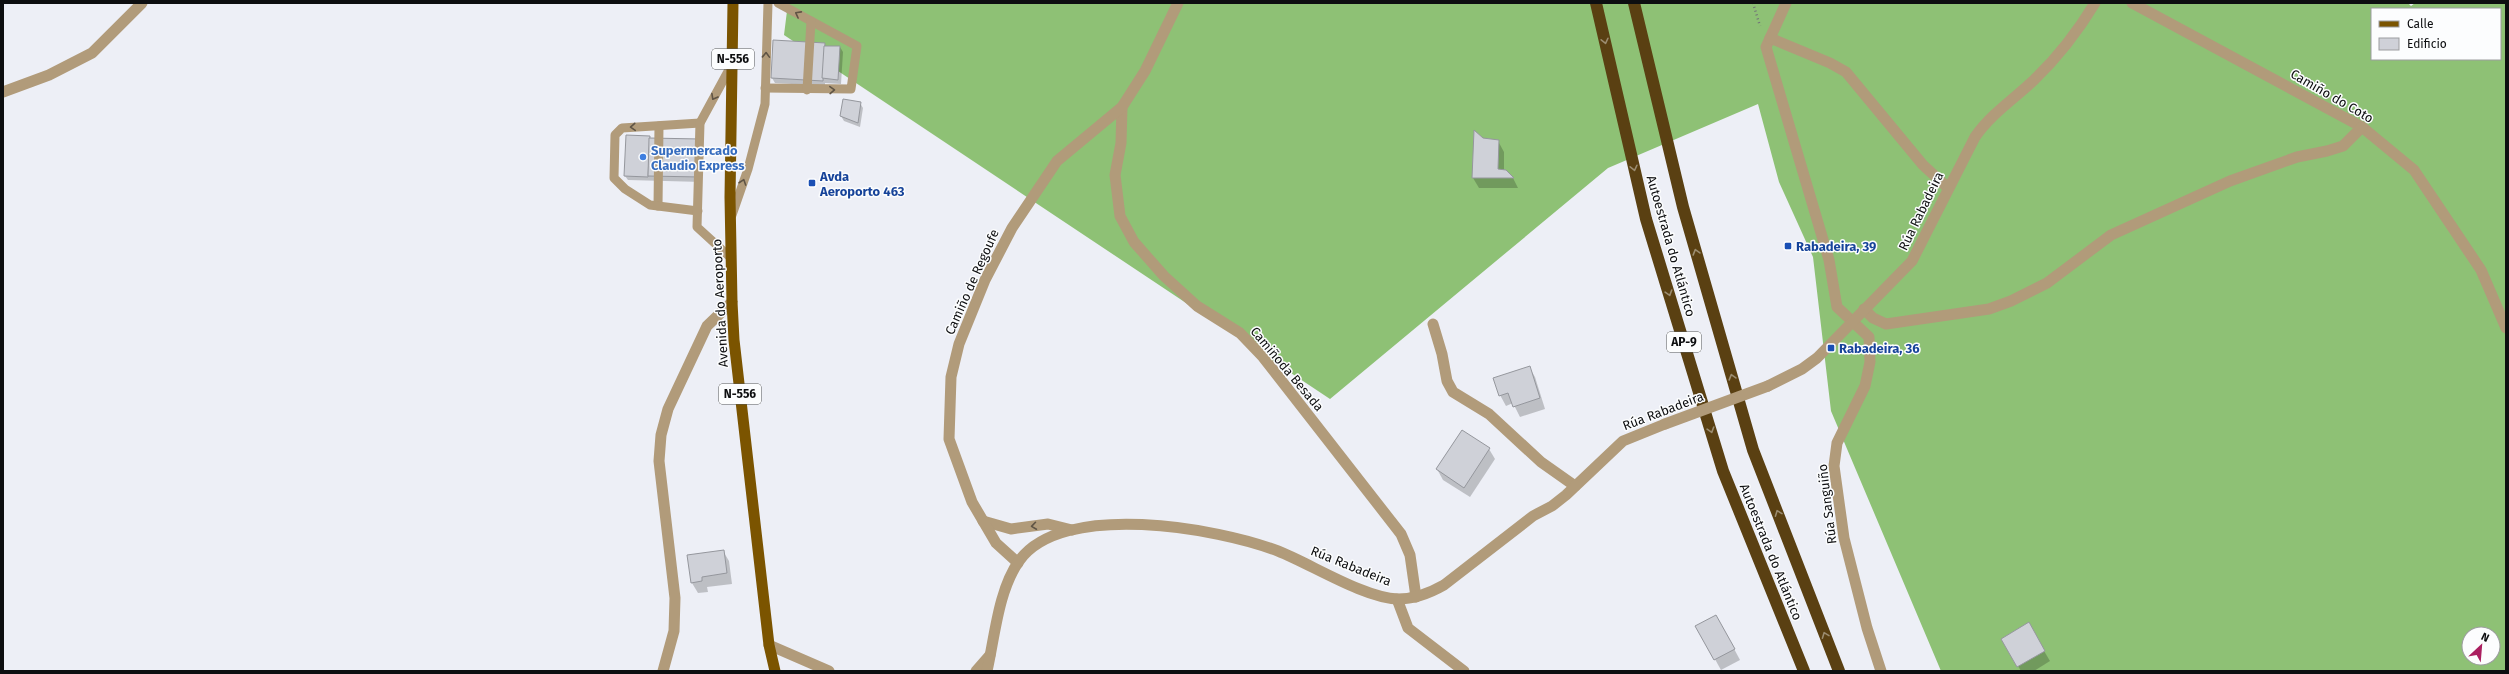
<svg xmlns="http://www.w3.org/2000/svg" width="2509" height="674" viewBox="0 0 2509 674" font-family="'Fira Sans',sans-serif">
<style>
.forest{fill:#8ec175;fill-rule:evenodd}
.shadow{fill:#0003}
.building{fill:#cfd1d8;stroke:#95979d}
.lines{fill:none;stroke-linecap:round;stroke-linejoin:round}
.path{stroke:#727478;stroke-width:2.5;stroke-dasharray:1 3;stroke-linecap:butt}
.service{stroke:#b19b7a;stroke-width:9}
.minor{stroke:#b19b7a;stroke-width:11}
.primary{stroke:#7b5400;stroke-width:11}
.motorway{stroke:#5a4012;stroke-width:12}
.minor-bridge{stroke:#b19b7a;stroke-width:11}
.oneway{stroke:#5f5445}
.oneway2{stroke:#9b8c70}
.shop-dot{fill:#3f7fe0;stroke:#fcfdfe;stroke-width:1.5}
.transit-dot{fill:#1a4fb4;stroke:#fcfdfe;stroke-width:1.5}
.labels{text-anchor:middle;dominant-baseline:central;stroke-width:3;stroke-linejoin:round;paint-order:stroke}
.shield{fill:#fcfdfe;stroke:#555657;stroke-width:1}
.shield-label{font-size:12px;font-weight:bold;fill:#0d0e10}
.street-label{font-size:13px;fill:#0d0e10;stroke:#fcfdfe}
.shop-label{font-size:13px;font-weight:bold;fill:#366cbe;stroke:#fcfdfe;text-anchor:start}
.transit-label{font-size:13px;font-weight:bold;fill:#164399;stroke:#fcfdfe;text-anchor:start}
</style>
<rect width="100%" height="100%" fill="#edeff6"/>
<path class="forest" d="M788,3H2408L2411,6L2415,3H2506V671H1941L1831,411L1813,257L1779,182L1758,104L1608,168L1330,399L784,35ZM2372,9H2500V59H2372ZM2469,634H2493V658H2469Z"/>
<g class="shadow">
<path d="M824,44L826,47H840L843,52L841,84L825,83V86L775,83L772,78Z"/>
<path d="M860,103L863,108L860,127L844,121L841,116Z"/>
<path d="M650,139L702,182L628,180L625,176Z"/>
<path d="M1498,141L1504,152V171L1513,178L1518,188H1479L1473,178Z"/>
<path d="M1529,367L1535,377L1545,409L1520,417L1513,403L1506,406L1500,395Z"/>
<path d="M1489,449L1495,459L1470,497L1443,480L1437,469Z"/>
<path d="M723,551L729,561L732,584L707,587L708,592L698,593L692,583Z"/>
<path d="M2028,624L2050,661L2034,671H2021L2002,640Z"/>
<path d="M1722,626L1740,660L1721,670L1697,627Z"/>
</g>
<g class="building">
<path d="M773,40L825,43L823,81L771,78Z"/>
<path d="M824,46H840L838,80L822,78Z"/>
<path d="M843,99L861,102L858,123L840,116Z"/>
<path d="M1474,130L1483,138L1499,140L1498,169L1506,170L1514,178H1472Z"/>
<path d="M626,135L650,136L648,177L624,176Z"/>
<path d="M649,138L700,139V177L648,176Z"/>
<path d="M1530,366L1540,398L1513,407L1508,393L1499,396L1493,378Z"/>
<path d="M1462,430L1490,448L1464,488L1436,469Z"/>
<path d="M724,550L727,573L702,577V581L691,583L687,555Z"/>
<path d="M1716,615L1735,649L1714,660L1695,626Z"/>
<path d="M2029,622L2045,651L2017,667L2001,639Z"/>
</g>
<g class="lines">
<path class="path" d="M1753,3L1760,26"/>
<g class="service">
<path d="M765,88L851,89L857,46L778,3"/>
<path d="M807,90L811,21"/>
<path d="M658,206L659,126"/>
<path d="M698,211L650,205L625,189L614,178L615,135L622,128L700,123"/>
<path d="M732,215L748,169L765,104L768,3"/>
<path d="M731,258L697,227L700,123L731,66"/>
</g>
<g class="minor">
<path d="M1786,3L1766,47L1829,260L1837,307L1869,337L1870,362L1865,386L1837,443L1834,466L1844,538L1867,628L1881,671"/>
<path d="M2132,3L2362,127L2414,170L2481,270L2506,328"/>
<path d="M1770,38L1830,63L1846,72L1923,165L1947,187"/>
<path d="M3,92L49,75L92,53L142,3"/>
<path d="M1122,107L1121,143L1115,175L1120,216L1134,242L1164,276L1197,306L1240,333L1263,357L1401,534L1410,555L1416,597"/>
<path d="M1864,309L1873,318L1886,324L1989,309L2011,301L2047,283L2111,235L2230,181L2297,157L2327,151L2343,146L2362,127"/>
<path d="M1433,324L1442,354L1447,381L1453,392L1489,414L1541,462L1575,486"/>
<path d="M1768,386L1802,369L1817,358L1912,261L1975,137C1991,114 2014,99 2034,80C2058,57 2078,31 2095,3"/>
<path d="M983,521L1011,529L1048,524L1072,530"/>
<path d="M1018,563L996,543L972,502L949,439L951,377L959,344L985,280L1012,228L1057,161L1122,107L1145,71L1178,3"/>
<path d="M1397,599L1408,628L1464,671"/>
<path d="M769,645L829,671"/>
<path d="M663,671L674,631L675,598L659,461L661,435L668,409L707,326L732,302"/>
<path d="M976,671L990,655"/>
<path d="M987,671C995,636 998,591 1019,561C1062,500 1218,528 1278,551C1311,564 1364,598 1398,599C1415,599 1430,593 1444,585L1533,516L1552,506L1566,495L1623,441L1665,424"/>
</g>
<path class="primary" d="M733,3L730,197L732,302L734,340L769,645L775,671"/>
<g class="motorway">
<path d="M1596,3L1646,219L1723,471L1804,671"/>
<path d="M1634,3L1683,207L1753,450L1839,671"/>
</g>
<path class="minor-bridge" d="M1665,424L1768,386"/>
</g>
<defs><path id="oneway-chevron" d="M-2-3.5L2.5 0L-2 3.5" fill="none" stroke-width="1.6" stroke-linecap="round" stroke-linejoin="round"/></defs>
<g class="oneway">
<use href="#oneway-chevron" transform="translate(798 14) rotate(-152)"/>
<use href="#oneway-chevron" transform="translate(766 55) rotate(-88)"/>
<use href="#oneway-chevron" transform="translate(832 90) rotate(-2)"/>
<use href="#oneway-chevron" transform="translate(714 97) rotate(119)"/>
<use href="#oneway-chevron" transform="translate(633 127) rotate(176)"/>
<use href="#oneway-chevron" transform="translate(743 182) rotate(-71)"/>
<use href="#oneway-chevron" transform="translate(1034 526) rotate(172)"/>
</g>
<g class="oneway2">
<use href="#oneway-chevron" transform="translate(1605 41) rotate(77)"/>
<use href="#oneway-chevron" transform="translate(1634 168) rotate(77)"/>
<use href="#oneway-chevron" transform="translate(1696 252) rotate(-106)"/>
<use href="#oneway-chevron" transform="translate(1669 293) rotate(73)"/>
<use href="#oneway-chevron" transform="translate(1732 377) rotate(-106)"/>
<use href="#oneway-chevron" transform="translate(1711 430) rotate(73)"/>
<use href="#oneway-chevron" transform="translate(1778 513) rotate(-111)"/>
<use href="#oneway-chevron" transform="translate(1825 635) rotate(-111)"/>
</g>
<circle class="shop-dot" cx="643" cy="157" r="4"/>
<g class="transit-dot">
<rect x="808" y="179" width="8" height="8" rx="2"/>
<rect x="1784" y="242" width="8" height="8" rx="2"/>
<rect x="1827" y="344" width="8" height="8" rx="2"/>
</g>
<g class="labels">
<g class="shield">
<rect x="712" y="49" width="42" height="20" rx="3"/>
<rect x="1667" y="332" width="34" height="20" rx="3"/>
<rect x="719" y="384" width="42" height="20" rx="3"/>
</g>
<g class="shield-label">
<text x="733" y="59">N-556</text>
<text x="1684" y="342">AP-9</text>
<text x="740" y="394">N-556</text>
</g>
<g class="street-label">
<text transform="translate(2332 96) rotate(30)">Camiño do Coto</text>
<text transform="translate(1921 211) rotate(-64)">Rúa Rabadeira</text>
<text transform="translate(1671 246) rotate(74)">Autoestrada do Atlántico</text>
<text transform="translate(972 282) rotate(-66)">Camiño de Regoufe</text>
<text transform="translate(720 303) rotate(-93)">Avenida do Aeroporto</text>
<text transform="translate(1287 369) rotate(50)">Camiñoda Besada</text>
<text transform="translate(1663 411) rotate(-21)">Rúa Rabadeira</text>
<text transform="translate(1827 504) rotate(-97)">Rúa Sanguiño</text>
<text transform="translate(1771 552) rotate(68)">Autoestrada do Atlántico</text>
<text transform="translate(1351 566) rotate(22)">Rúa Rabadeira</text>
</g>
<g class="shop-label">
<text x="651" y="150">Supermercado<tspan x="651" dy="15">Claudio Express</tspan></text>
</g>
<g class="transit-label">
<text x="820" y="176">Avda<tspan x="820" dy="15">Aeroporto 463</tspan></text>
<text x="1796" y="246">Rabadeira, 39</text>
<text x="1839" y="348">Rabadeira, 36</text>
</g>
</g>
<rect width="2509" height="674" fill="none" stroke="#0d0e10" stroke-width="8"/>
<rect x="2371" y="8" width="130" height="52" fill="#fcfdfe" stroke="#9c9d9f"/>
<rect x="2379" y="21" width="20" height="6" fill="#7b5400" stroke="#9c9d9f"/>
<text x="2407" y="28" font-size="12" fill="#0d0e10">Calle</text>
<rect x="2379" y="38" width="20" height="12" fill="#cfd1d8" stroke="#9c9d9f"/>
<text x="2407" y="48" font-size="12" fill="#0d0e10">Edificio</text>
<g transform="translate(2481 646) rotate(26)"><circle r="19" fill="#fcfdfe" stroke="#9c9d9f"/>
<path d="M0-3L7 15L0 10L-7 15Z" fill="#ab1f60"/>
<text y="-6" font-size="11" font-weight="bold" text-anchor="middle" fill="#0d0e10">N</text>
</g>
</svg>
